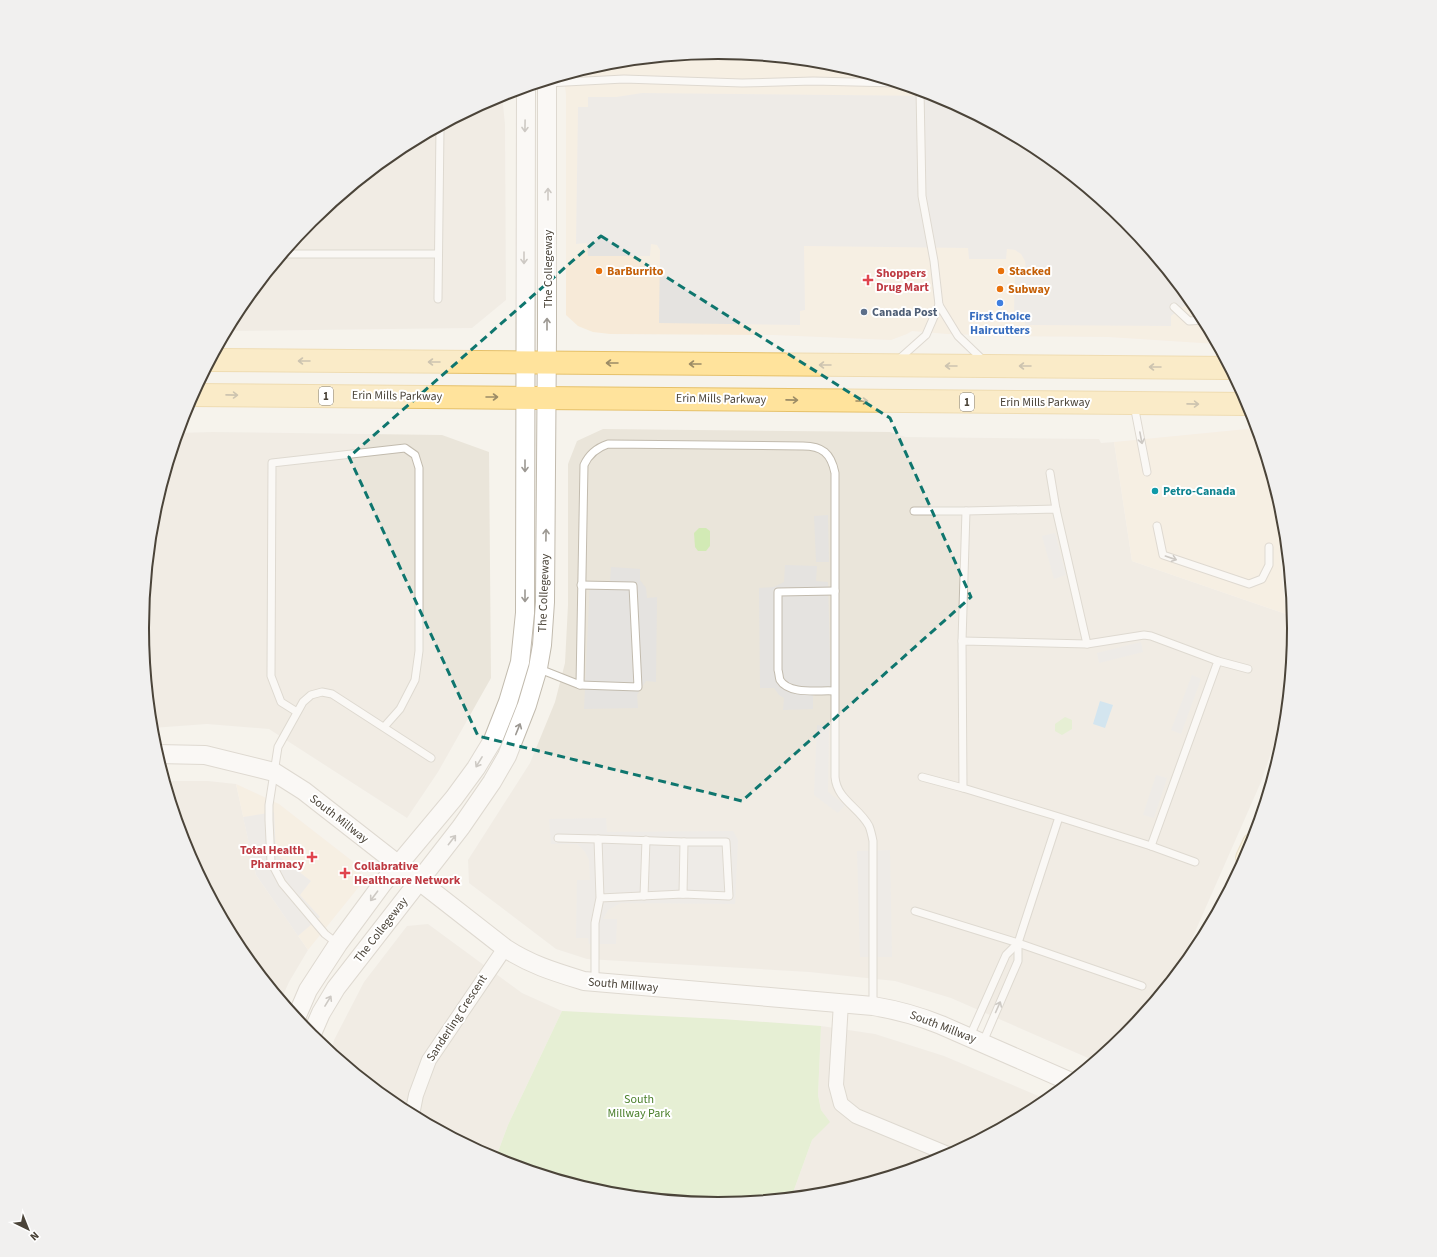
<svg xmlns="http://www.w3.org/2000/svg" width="1437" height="1257" viewBox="0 0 1437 1257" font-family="'Source Sans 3',sans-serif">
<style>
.residential{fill:#eae5da}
.commercial{fill:#f7ead8}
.green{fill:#d2eab5}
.parking{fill:#e5e3e0}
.water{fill:#a9d4f2}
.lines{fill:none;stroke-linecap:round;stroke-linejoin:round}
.service-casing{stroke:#c2bbae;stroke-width:9}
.minor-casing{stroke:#c2bbae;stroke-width:16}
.tertiary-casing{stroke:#c2bbae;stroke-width:20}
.secondary-casing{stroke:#d6c79b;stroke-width:22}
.primary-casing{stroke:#e6c16a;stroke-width:24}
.service{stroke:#fff;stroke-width:7}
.minor{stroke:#fff;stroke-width:14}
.tertiary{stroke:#fff;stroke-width:18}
.secondary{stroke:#fff3cd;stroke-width:20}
.primary{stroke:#ffe39c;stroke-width:22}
.oneway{stroke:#9c9892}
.oneway2{stroke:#9c8c66}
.marked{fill:none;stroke:#0f766e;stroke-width:3;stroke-dasharray:8 5;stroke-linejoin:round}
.food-dot{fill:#e8710a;stroke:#fff;stroke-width:1.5}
.health-dot{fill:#e0444e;stroke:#fff;stroke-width:1.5}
.shop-dot{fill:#3f7fe0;stroke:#fff;stroke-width:1.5}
.service-dot{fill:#5c6f8a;stroke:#fff;stroke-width:1.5}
.culture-dot{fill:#0f9aa8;stroke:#fff;stroke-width:1.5}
.labels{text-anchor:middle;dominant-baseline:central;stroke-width:4;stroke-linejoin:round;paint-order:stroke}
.shield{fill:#fff;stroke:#817c74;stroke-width:1}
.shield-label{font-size:11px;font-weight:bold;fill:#4b4439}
.street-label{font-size:12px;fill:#4b4439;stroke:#fff}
.food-label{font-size:12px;font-weight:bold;fill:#c56008;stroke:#fff;text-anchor:start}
.health-label{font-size:12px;font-weight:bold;fill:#be3a42;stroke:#fff;text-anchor:start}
.service-label{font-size:12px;font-weight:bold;fill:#4e5e75;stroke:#fff;text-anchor:start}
.shop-label{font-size:12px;font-weight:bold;fill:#366cbe;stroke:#fff}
.culture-label{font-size:12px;font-weight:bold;fill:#0d838f;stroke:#fff;text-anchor:start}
.park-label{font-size:12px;fill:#4a7f2a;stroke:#fff}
.rim{fill:none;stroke:#4b4439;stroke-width:2}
</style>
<rect width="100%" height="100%" fill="#f6f3ec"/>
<g class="residential">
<path d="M502,95L505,124L506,300L472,328L227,331L239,308L311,221L398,149Z"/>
<path d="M603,429L890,432L905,437L1099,439L1101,443L1114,442L1132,561L1286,614V648L1281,710L1273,747L1261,782L1176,975L1126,1036L1095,1061L951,998L895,981L809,972L587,959L556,949L469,883L468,860L530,763L555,702L565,663L568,605V464L577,441Z"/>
<path d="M212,432L442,435L489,452L491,678L438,772L407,818L269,729L207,724L152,728L142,628L153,516L178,433Z"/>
<path d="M165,781H208L236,784L256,875L308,950L289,982L281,1000L239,949L186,849Z"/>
<path d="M428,924L522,993L562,1011L508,1125L495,1160L398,1108L331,1053L334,1040L364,982L407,926Z"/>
<path d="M821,1026L875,1034L944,1056L1048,1100L1039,1108L939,1161L831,1194L791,1198L812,1140L829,1122L821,1110L818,1095Z"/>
<path d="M644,1198H705L750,1202L718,1205Z"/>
</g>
<g class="commercial">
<path d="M719,52L831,63L939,96L1039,149L1126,221L1198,308L1217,344L1108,337L995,336L980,335L947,334L912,331L907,334L891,340L773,335L610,334L593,332L578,326L566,315V95L564,76L606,63Z"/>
<path d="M1257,428L1281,506L1280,558L1286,614L1132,561L1114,442Z"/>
<path d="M236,784L279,804L360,867L362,883L308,950L256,875Z"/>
</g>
<g class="green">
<path d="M699,528H706L710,531V546L706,551H698L695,547L694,533Z"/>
<path d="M1065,717L1072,720V729L1062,735L1055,731V724Z"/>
<path d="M562,1011L721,1019L821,1026L818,1095L821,1110L830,1122L812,1140L791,1198L750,1202L705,1198H644L606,1194L495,1160L508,1125Z"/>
</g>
<g class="parking">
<path d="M642,93L939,96L1039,149L1126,221L1195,306H1184L1171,316V326L1025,325V313L1014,312L1015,268L1026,269L1025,261L1021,254L1015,250L1007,249L1006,259H969L968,248L804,246L805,310L800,311V325L659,323L660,250L657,245L651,244L650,256H588L587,243L576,244L578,107H588V97H616Z"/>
<path d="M828,515L829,562H816L814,516Z"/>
<path d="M1055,533L1066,575L1054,579L1042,536Z"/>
<path d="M785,565L817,566L816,581L828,582L831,694H813V709L783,710L784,698L779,695L774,688H760L759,588L774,587L784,582Z"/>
<path d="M611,567L640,569V580L646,588L647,598L657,597L656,682L646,681L637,695L638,708L584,709L590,581L610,582Z"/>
<path d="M1141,642L1143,652L1099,663L1097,653Z"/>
<path d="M1192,675L1201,679L1181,734L1171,730Z"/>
<path d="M817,725L829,727L828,792L845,805L838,813L814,795Z"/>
<path d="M1156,775L1167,778L1154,818L1143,815Z"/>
<path d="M274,812L276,854L311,881L300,895L320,917L298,936L256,875L243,817Z"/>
<path d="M606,818L607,832L733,831L738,840L735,904L621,903L608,910L603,919H617L616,944H589L588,938H576L577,880H590L589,860L585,852L577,844H551L549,819Z"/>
<path d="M890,850L892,957H860L857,851Z"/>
</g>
<path class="water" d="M1100,701L1113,705L1105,728L1093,724Z"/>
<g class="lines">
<defs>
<g id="service">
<path d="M547,83L624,79L742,83L813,81L896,83"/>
<path d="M920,90L922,196L934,261L939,305L958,336L984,361"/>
<path d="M283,254H438"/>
<path d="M438,299L440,127"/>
<path d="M242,305V308"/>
<path d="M1174,307L1189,321L1204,320"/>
<path d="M898,360L926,335L939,305"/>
<path d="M1134,405L1147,472"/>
<path d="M1050,473L1056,509"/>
<path d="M914,511H966"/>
<path d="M1157,526L1163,555L1249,584L1262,579L1269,565V547"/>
<path d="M962,641L966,511L1056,509L1087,644"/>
<path d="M1218,661L1248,669"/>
<path d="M537,668L580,685L584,465C589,454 596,448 608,444L803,446C822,446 831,453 835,473V777C837,800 859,807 869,826C871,831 872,836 873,841V1006"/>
<path d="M580,685L638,687L633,586L581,585"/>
<path d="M834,691C818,690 789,695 780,680C779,677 779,673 778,670V592L835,591"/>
<path d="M297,712L281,702L271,676L272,463L405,448L415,455L419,468V651L415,680L400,709L384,727"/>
<path d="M922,777L963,788"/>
<path d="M558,838L598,839"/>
<path d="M1151,846L1195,862"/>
<path d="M683,894L684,842"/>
<path d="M644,896L646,840"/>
<path d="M915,911L1018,943L1142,986"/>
<path d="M338,944L325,934L282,883L271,862L269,820V805L278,747L303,702L311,695L322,692L332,694L431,758"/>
<path d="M595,981V923L600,898L598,839L684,842H726L729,896L683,894L600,898"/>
<path d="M970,1036L1006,955L1018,943"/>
<path d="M983,1042L1018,961V943L1059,817L1151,846L1218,661L1151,636L1144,635L1087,644L962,641L963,788L1059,817"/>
</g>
<g id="minor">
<path d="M841,1003L836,1085L841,1104L856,1116L950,1155"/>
<path d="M412,1115L416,1095L429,1060L505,948"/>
</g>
<g id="tertiary">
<path d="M157,754L205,755L274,772L304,791L505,948C531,965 555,972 584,981L873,1006C897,1010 919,1016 941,1025L1071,1082"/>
<path d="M296,1018L308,990L338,944L383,883L454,798L476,768L493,740L508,702L520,662L525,613L526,87"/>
<path d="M311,1036L321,1013L336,988L461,827L492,782L507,756L527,705L538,668L542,645L545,602L547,333V81"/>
</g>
<path id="secondary" d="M1246,858L1253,843"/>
<g id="primary">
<path d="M211,360L1230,368"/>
<path d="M193,395L1249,404"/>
</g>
</defs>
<use href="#service" class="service-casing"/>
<use href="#minor" class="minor-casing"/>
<use href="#tertiary" class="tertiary-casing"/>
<use href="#secondary" class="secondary-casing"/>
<use href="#primary" class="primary-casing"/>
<use href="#service" class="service"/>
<use href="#minor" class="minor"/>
<use href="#tertiary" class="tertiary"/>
<use href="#secondary" class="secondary"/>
<use href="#primary" class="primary"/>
</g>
<defs><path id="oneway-shaft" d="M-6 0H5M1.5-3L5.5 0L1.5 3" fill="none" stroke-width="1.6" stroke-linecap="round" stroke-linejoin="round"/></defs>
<g class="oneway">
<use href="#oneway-shaft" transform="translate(525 126) rotate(91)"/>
<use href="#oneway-shaft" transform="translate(548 194) rotate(-90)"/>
<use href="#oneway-shaft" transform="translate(524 258) rotate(90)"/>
<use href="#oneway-shaft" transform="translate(547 324) rotate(-90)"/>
<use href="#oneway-shaft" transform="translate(1141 438) rotate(79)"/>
<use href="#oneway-shaft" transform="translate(525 466) rotate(90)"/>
<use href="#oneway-shaft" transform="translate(546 535) rotate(-89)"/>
<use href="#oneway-shaft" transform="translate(1171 558) rotate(19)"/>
<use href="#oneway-shaft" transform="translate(525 596) rotate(90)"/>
<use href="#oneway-shaft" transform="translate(518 729) rotate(-68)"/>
<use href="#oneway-shaft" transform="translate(479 762) rotate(121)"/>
<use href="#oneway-shaft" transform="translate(452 840) rotate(-52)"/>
<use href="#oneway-shaft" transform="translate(374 896) rotate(127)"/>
<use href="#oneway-shaft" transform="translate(328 1001) rotate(-59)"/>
<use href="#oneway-shaft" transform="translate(998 1007) rotate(-66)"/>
</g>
<g class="oneway2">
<use href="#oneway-shaft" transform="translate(304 361) rotate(-180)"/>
<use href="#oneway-shaft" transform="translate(434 362) rotate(-180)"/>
<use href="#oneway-shaft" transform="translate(612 363) rotate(-180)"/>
<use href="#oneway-shaft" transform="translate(695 364) rotate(-180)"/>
<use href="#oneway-shaft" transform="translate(825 365) rotate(-180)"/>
<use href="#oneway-shaft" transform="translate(951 366) rotate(-180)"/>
<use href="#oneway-shaft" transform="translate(1025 366) rotate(-180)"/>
<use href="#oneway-shaft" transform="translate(1155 367) rotate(-180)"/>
<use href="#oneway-shaft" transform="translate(232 395) rotate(1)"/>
<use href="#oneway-shaft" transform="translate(492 397)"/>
<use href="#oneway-shaft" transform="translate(792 400) rotate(1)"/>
<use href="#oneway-shaft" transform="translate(862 401)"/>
<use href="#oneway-shaft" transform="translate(1193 404) rotate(1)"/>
</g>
<path d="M0 0H1437V1257H0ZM601,236L890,418L971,597L742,801L478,736L349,457Z" fill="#f6f3ec" fill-opacity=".55" fill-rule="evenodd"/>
<path class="marked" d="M601,236L890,418L971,597L742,801L478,736L349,457Z"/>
<g class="food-dot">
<circle cx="599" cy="271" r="4"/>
<circle cx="1001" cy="271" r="4"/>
<circle cx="1000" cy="289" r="4"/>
</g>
<g class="health-dot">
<path d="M866 274h4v4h4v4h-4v4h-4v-4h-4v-4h4z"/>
<path d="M310 851h4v4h4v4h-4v4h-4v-4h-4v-4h4z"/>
<path d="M343 867h4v4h4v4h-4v4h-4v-4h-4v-4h4z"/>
</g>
<circle class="shop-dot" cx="1000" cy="303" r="4"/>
<circle class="service-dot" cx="864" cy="312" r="4"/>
<circle class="culture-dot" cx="1155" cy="491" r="4"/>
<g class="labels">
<g class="shield">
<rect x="319" y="387" width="14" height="18" rx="3"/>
<rect x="960" y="393" width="14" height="18" rx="3"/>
</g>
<g class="shield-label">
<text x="326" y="396">1</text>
<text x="967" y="402">1</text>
</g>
<g class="street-label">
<text transform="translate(548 269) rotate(-90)">The Collegeway</text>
<text transform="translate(397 396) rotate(1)">Erin Mills Parkway</text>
<text transform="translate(721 399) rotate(1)">Erin Mills Parkway</text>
<text x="1045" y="402">Erin Mills Parkway</text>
<text transform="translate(544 593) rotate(-88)">The Collegeway</text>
<text transform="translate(339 819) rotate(38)">South Millway</text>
<text transform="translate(381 930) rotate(-52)">The Collegeway</text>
<text transform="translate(623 985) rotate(5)">South Millway</text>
<text transform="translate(457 1018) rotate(-57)">Sanderling Crescent</text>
<text transform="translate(943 1027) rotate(21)">South Millway</text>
</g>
<g class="food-label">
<text x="607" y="271">BarBurrito</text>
<text x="1009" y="271">Stacked</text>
<text x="1008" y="289">Subway</text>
</g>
<g class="health-label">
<text x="876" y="273">Shoppers<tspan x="876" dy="14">Drug Mart</tspan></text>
<text x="304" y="850" text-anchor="end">Total Health<tspan x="304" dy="14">Pharmacy</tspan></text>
<text x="354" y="866">Collabrative<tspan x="354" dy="14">Healthcare Network</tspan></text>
</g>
<g class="service-label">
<text x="872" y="312">Canada Post</text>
</g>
<g class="shop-label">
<text x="1000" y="316">First Choice<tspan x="1000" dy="14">Haircutters</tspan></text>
</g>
<g class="culture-label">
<text x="1163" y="491">Petro-Canada</text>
</g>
<g class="park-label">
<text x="639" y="1099">South<tspan x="639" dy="14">Millway Park</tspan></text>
</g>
</g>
<path d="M0 0H1437V1257H0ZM149 628a569 569 0 1 1 1138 0a569 569 0 1 1-1138 0Z" fill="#f1f0ef" fill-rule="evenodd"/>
<path class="rim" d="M149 628a569 569 0 1 1 1138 0a569 569 0 1 1-1138 0Z"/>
<g transform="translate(28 1229) rotate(137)" stroke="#ffffff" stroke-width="3" paint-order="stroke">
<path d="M0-3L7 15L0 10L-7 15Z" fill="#4b4439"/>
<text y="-6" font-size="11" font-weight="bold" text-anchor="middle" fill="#4b4439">N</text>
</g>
</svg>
